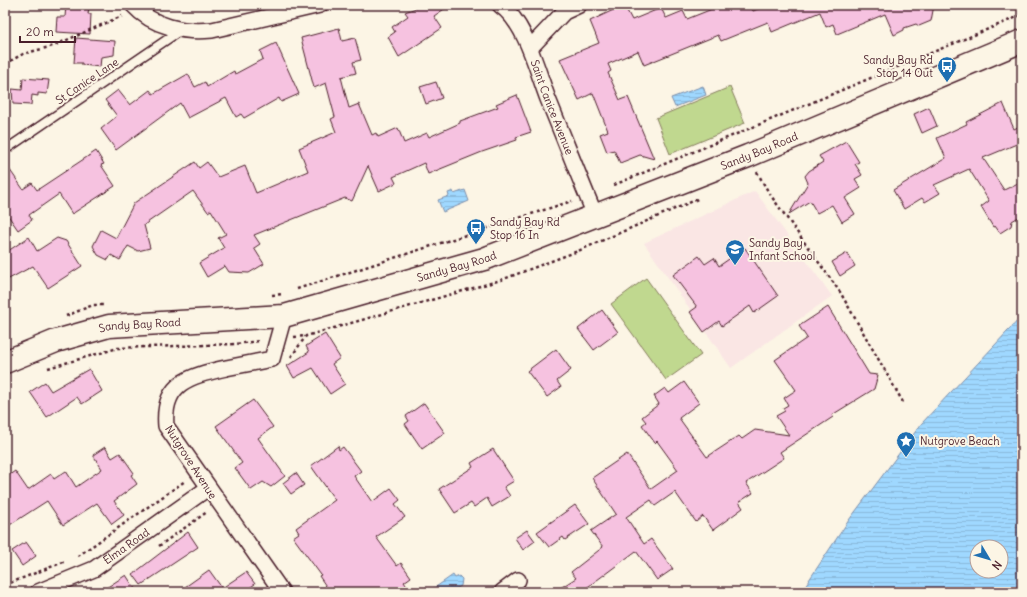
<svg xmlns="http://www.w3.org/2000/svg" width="1027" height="597" viewBox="0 0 1027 597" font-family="Delius,sans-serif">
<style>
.built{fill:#fae6e4}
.grass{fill:#c0d88f;stroke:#857c5d}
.water{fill:url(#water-rules);stroke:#7d8eaa;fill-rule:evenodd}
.building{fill:#f6c2e0;stroke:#4a1f2b}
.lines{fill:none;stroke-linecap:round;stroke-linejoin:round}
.service-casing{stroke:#4a1f2b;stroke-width:11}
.minor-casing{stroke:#4a1f2b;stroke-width:18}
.primary-casing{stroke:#4a1f2b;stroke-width:25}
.path{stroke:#4a1f2b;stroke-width:2.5;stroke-dasharray:3 3;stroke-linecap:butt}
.service{stroke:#fcf5e5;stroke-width:8}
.minor{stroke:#fcf5e5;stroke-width:15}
.primary{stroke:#fcf5e5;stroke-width:22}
.labels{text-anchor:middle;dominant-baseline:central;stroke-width:4;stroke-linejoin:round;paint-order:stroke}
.poi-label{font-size:11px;fill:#4a1f2b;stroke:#fcf5e5;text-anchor:start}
.street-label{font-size:11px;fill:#4a1f2b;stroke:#fcf5e5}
</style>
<defs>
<pattern id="water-rules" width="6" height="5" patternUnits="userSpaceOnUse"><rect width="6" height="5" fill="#9fd8ff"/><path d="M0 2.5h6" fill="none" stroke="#8ab9db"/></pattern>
</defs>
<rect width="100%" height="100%" fill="#fcf5e5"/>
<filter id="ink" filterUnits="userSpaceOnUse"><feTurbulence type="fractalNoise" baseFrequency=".025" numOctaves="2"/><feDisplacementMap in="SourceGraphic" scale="8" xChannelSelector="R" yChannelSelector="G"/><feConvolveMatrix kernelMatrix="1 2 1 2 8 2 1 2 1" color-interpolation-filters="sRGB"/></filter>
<g filter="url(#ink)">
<path class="built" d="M755,191L832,296L731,368L644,243Z"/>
<g class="grass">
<path d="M730,87L745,123L670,154L656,118Z"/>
<path d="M646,278L701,355L666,380L611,304Z"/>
</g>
<g class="water">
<path d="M703,86L706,95L675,107L671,98Z"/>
<path d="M465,190L469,201L443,212L438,200L449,196L448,193L453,191L454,194Z"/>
<path d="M1022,316V592H801L849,520L922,423ZM977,547H1001V571H977Z"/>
<path d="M453,575L455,578L459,576L462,579L461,586L451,592H434L433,589Z"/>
</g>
<g class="building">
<path d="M66,5L89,7L88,14H91L90,34L56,32L57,17H65Z"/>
<path d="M424,5H450L434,16L442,28L399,57L388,37L395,32L392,27L408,16L405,12Z"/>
<path d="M624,5L632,20L661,8L666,18L683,11L687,19L722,5H751L753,11L768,5H934L931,21L919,26L916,24L904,28V30L894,35L885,14L837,34L833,24L826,27L820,12L772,32L768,22L721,41L718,35L644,65L638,51L608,64L611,71L608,73L620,100L628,97L654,159L640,155L620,163L614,150L607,152L600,134L608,131L593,93L579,100L560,59L599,43L590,21Z"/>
<path d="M339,28L342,41L355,38L361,60L353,62L356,73L341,77L349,108L359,104L372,135L376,133L378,137L398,128L404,143L427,133L429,137L460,123V121L498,107L496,104L517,95L531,132L516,137L517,140L482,152L428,174L424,163L393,177L396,183L379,191L368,166L352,201L345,198L254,235L260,244L254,248L264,264L249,273L229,272L225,266L207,277L199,263L224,248L218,238L226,234L211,210L208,212L193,191L144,225L150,248L138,251L128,246L120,260L111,255L108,260L98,255L93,246L101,230L116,238L134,203L195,162L199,168L207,162L218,177L245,166L256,193L308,171L299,148L336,132L331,119L335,117L326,83L314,88L301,38Z"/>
<path d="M76,38L115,41L114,55L101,57L100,67L82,65V63H74Z"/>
<path d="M276,43L299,94L281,102L279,98L244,118L241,114L236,117L226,98L188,118L180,103L116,150L101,129L117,116L105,100L118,90L130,105L150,90L153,94L188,74L195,87L205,82L207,87L234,71L235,74L263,59L260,51Z"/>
<path d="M23,78L49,80L47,94L38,93V96L32,95L31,105L13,104L12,89L22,90Z"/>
<path d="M436,82L442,98L426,104L420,87Z"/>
<path d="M1003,103L1014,129L1022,125V135L1019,143L983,158L1004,190L1022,181V215L1012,221L1011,226L1000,233L995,226L993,227L981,207L989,201L969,169L934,185L940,193L925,202L922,198L904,209L893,190L946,158L937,138L967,124L966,122Z"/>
<path d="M929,107L937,126L922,133L914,114Z"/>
<path d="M846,141L859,162L855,164L862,175L855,179L861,188L845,198L855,214L842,222L832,205L817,213L810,201L789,214L808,183L805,176L809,171L823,162L819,156Z"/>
<path d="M96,151L104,164L101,165L115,186L72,214L59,194L29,215L32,220L18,230L5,211V163L23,189L32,183L37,190Z"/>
<path d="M29,237L37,251L57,238L66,241L82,266L48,288L33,266L5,281V253Z"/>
<path d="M745,248L778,296L754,313L750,306L722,326L719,321L704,332L690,312L697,307L673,275L699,256L705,264L714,258L719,266Z"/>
<path d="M847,253L855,266L840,276L832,262Z"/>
<path d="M828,307L869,374L878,375L874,389L832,415L833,417L780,452L784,458L746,483L753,493L739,502L743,508L713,530L703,516L696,522L675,492L655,506L651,500L626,517L644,544L651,539L673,569L657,580L636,551L581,592H554L576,578L571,572L603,547L591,531L616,514L592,478L627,454L651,489L678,470L657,441L655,443L642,425L646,422L642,417L659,404L654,396L665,388L669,393L684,382L699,403L679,418L707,457L739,436L742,439L755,430L789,435L776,416L785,411L783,408L788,405L784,398L796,390L775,360L807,338L799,326Z"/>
<path d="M602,310L618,332L594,350L578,329Z"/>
<path d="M325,334L340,358L332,364L345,384L330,394L313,368L294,378L287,366L309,352L306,346Z"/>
<path d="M556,349L571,370L557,381L561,387L547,397L527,371Z"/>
<path d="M89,369L102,391L82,404L77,397L47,417L30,392L45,382L51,391Z"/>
<path d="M253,400L273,427L258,438L285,476L271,487L263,482L251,490L235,468L242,463L216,426Z"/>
<path d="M424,403L445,433L422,449L405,424L409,421L406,416Z"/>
<path d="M338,446L339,450L343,447L361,471L354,476L372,502L391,488L400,500L395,504L405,517L376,537L397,566L401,563L411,577L404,582L411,592H330L319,576L321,575L293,537L299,533L296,528L335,500L311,466Z"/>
<path d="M105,447L112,458L120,453L134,473L131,475L137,484L114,501L124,515L112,524L97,503L63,525L47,501L5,528V478L15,471L28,490L51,474L54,479L66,471L76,487L102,469L93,455Z"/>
<path d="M493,449L514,481L504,487L510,496L492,507L487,498L474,507L471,503L455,513L439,489L473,467L471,463Z"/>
<path d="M296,473L304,485L291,494L283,483Z"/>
<path d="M575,505L589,524L565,540L563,537L549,547L537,532Z"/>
<path d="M527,530L535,541L523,550L515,538Z"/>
<path d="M188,532L198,547L141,585L133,574Z"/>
<path d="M26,542L36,556L22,566L12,551Z"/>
<path d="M209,570L222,588L246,572L255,584L244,592H178Z"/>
<path d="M126,575L137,592H100Z"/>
</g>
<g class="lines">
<defs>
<path id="service" d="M5,150L181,30"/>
<g id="minor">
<path d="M133,5C153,27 184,33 212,30L320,5"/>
<path id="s1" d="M500,5C526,23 537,71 548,99C564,138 579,177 595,215"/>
<path d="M530,48L564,12L579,5"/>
<path id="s2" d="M38,592L94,569L208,488"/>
<path d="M282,592L166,426C162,382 191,376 226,368C241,365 256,362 272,359L284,316"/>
<path d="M502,592L518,580"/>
</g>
<g id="primary">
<path id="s3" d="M5,362L56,341L109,326L284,316L484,259L748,156L1022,41"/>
</g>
</defs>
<use href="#service" class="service-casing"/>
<use href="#minor" class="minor-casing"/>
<use href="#primary" class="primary-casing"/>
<g class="path">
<path d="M5,64L23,54L53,46L122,16"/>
<path d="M757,172L769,193L840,292L904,404"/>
<path d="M614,185L1022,15"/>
<path d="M297,289L572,201"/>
<path d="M272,295L283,294"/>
<path d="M66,316L93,305H105"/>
<path d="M294,337L305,336"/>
<path d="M291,357L306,336L501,280L578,251L700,198"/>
<path d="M48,368L118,348L235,344L260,341"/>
<path d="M159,546L207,512"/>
<path d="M78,556L185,481"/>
<path d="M5,585L66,561"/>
</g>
<use href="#service" class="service"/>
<use href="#minor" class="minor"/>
<use href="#primary" class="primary"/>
</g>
</g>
<defs>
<symbol id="bus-pin" viewBox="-11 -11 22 30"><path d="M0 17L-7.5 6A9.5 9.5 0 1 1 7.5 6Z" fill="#1f6fb2" stroke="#fcf5e5"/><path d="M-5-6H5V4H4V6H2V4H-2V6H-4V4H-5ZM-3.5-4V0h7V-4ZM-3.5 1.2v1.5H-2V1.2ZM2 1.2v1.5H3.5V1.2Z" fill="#fff"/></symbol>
<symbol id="school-pin" viewBox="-11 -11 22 30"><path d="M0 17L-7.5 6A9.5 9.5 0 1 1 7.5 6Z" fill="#1f6fb2" stroke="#fcf5e5"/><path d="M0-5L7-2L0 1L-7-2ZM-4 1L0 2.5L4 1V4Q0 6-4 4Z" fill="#fff"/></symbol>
<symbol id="sight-pin" viewBox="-11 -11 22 30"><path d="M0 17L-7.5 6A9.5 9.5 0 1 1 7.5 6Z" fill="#1f6fb2" stroke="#fcf5e5"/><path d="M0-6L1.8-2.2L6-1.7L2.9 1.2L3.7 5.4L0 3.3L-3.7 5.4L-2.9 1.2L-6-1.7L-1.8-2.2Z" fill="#fff"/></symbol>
</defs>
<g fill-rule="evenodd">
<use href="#bus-pin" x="936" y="55" width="22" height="30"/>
<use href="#bus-pin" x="465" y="217" width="22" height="30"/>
<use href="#school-pin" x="724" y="238" width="22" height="30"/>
<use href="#sight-pin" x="895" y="430" width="22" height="30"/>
</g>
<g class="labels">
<g class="poi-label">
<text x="933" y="60" text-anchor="end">Sandy Bay Rd<tspan x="933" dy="13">Stop 14 Out</tspan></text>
<text x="490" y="222">Sandy Bay Rd<tspan x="490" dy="13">Stop 16 In</tspan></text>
<text x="749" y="243">Sandy Bay<tspan x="749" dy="13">Infant School</tspan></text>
<text x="920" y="441">Nutgrove Beach</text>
</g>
<g class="street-label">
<text transform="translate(87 81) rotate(-34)">St Canice Lane</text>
<text stroke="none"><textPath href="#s1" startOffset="116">Saint Canice Avenue</textPath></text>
<text stroke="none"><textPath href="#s3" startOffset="789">Sandy Bay Road</textPath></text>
<text stroke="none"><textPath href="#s3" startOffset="465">Sandy Bay Road</textPath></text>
<text stroke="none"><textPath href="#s3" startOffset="141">Sandy Bay Road</textPath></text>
<text transform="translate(191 462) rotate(57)">Nutgrove Avenue</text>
<text stroke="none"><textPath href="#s2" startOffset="100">Elma Road</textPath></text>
</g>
</g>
<rect width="1027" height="597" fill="none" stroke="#fcf5e5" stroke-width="20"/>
<rect x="10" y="10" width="1007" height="577" fill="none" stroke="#4a1f2b" stroke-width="1.5" filter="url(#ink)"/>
<g transform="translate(989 559) rotate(128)"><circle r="19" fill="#fcf5e5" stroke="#b59f9b"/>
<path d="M0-3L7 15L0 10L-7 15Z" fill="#1f6fb2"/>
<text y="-6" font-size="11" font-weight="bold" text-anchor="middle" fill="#4a1f2b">N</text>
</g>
<path d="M20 36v6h55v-6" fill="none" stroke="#4a1f2b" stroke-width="2"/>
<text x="26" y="36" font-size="12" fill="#4a1f2b" stroke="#fcf5e5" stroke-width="3" paint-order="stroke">20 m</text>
</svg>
